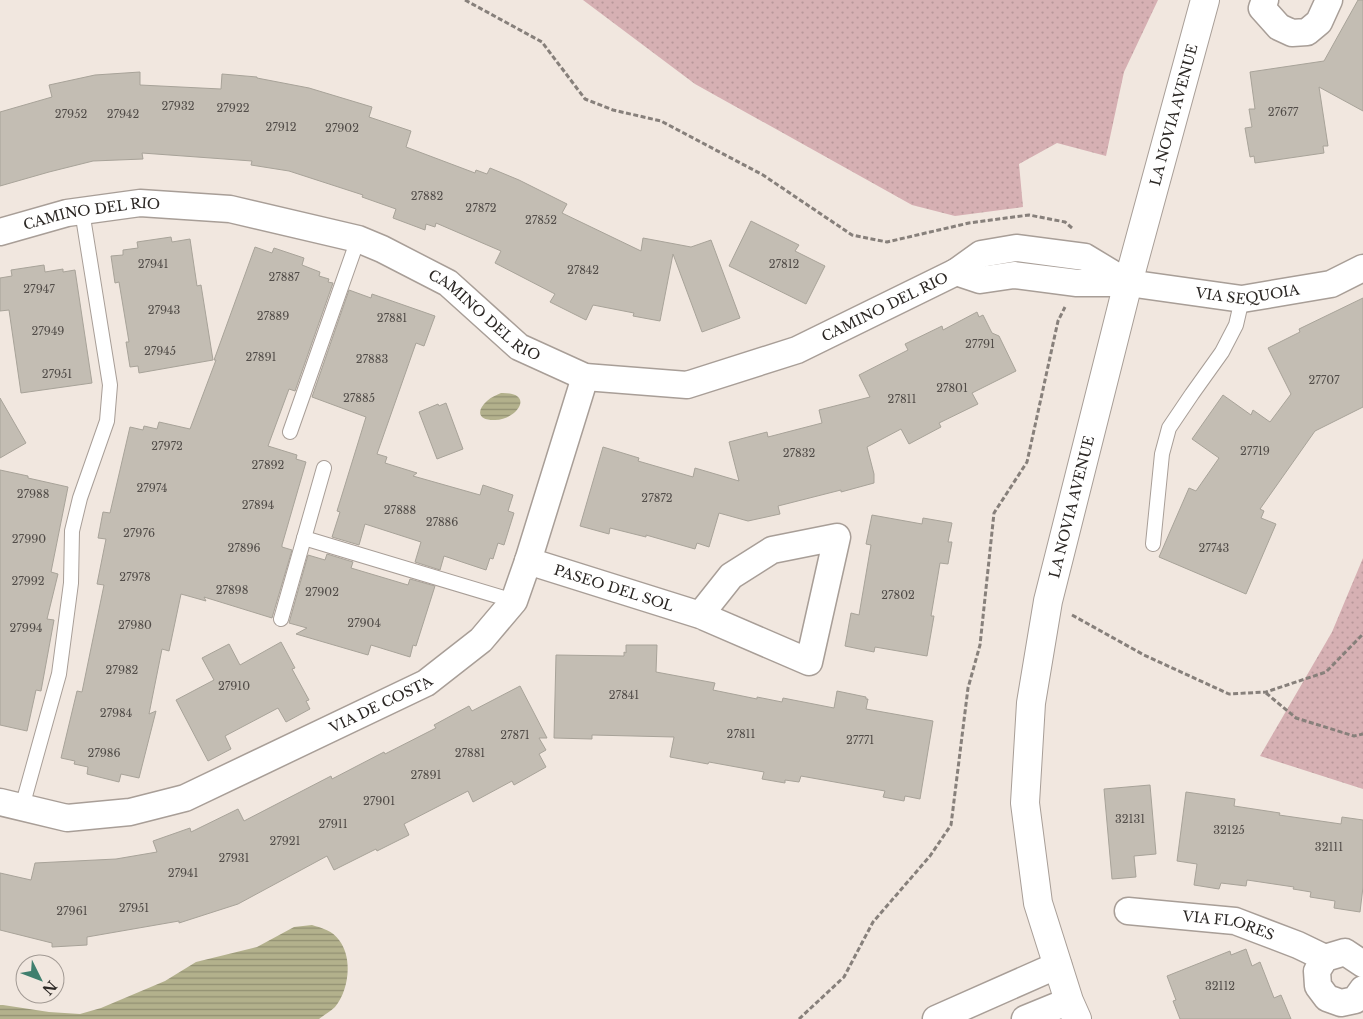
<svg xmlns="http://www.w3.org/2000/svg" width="1363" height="1019" viewBox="0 0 1363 1019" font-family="'Libre Baskerville',serif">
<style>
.grass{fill:url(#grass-dots)}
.water{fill:url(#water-rules)}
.building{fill:#c3bdb3;stroke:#a8a399}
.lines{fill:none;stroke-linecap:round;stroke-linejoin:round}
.service-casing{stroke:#a89e97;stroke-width:16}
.minor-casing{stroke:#a89e97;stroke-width:29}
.secondary-casing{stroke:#a89e97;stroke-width:30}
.path{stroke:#87807b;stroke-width:3;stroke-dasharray:5 2.5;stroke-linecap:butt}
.service{stroke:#fff;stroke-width:14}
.minor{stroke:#fff;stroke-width:26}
.secondary{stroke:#fff;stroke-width:28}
.labels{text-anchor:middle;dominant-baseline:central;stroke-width:5;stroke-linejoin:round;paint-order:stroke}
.number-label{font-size:11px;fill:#514c48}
.street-label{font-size:14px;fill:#2b2724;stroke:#f1e7df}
</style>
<defs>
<pattern id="grass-dots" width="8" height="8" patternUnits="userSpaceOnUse" patternTransform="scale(1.25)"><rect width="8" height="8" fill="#d6b0b3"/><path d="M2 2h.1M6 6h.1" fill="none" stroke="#b8979a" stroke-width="1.8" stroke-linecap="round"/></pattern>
<pattern id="water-rules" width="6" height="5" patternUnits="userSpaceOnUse" patternTransform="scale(1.25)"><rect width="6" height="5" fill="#b3b18c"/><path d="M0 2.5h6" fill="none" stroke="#929072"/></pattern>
</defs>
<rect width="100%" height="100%" fill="#f1e7df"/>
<g class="grass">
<path d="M583,0H1158L1124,72L1106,156L1057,143L1019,164L1023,207L955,216L912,205L695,84Z"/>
<path d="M1363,558V789L1260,756L1332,632Z"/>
</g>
<g class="water">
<path d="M501,393C537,392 516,421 494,420C478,420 476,411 487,401C491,397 497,395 501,393Z"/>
<path d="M312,925C322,928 333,931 339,940C353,958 349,990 335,1007C331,1011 324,1015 319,1019H0V1005H3L49,1012L80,1014L101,1008L165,981L196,962L257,947L294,927Z"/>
</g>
<g class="building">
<path d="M1358,0H1363V111L1319,87L1328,146H1323L1324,153L1255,163L1254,156L1250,157L1245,128L1252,127L1249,109H1255L1250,72L1324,61Z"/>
<path d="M140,72V85L221,89L222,74L257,77V78L309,88L372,107L369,117L411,131L406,147L475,173L476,170L487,174L490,168L519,180L567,204L562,213L641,251L643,238L691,247L711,240L740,318L702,332L673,254L660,321L633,316L634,313L593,305L586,320L550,302L555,294L495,263L501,251L436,223L435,227L426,224L425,230L393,218L396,209L362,197L363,195L289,171L251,165L252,161L142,153L143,159L93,161L49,172L0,186V112L52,97L49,85L95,75Z"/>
<path d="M751,221L799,245L795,251L825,266L806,304L729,266Z"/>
<path d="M171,237L172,242L190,239L197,286L201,285L213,360L139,373L138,366L130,367L126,342H129L119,282L115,283L111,256L123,255V250L138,248L137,242Z"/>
<path d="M255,247L272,253L274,248L304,258L302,265L320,272L319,276L329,279L328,282L333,283L295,391L289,389L268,446L297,455L296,459L306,462L282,545V547L292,550L272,618L204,597L206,601L181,594L169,651L162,649L149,714L156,711L139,778L121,774L119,782L87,774L88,767L74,764L75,761L61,758L77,691L82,692L104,585L97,584L106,539L98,538L103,512L110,513L130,427L143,430L144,426L157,429L159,422L190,429L216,360H214Z"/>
<path d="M44,265L45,272L63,269V272L75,270L92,383L21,393L9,310L0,311V278L12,276L11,270Z"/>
<path d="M349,290L371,298L372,294L435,316L424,346L416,343L377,454L387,457L385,463L417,473L413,476L480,495L483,485L513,495L508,511L514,513L504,545L498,543L493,559L490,558L486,570L444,556L440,570L415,562L421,542L365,524L359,545L332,537L340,512L337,511L366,417L312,397Z"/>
<path d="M1363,298V407L1315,431L1260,509L1264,511L1261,518L1276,524L1246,594L1159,557L1189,488L1196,491L1219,458L1192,439L1223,395L1251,415L1253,410L1270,422L1291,394L1268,348L1300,332L1299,329Z"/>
<path d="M977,312L979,317L983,315L992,333L999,336L1016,371L972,393L978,404L939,423L941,427L909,444L901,429L867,447L874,474V483L841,492V490L778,506L780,514L748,521L719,513L709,547L697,543L695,549L646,535V537L610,528L609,534L580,526L603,447L639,458L638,461L693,477L695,468L739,481L729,442L767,432L768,437L822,423L819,410L870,397L859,375L908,350L905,344L942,326L943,330Z"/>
<path d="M0,398L26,443L0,458Z"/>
<path d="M446,403L463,449L437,459L419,412L438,404L439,406Z"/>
<path d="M0,470L28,476V478L68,487L51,572L58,574L47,619L54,620L41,691L36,690L27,731L0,725Z"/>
<path d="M872,515L922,524L923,518L952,523L948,542H952L948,564L940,563L931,616H934L927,656L875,647L874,652L845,646L851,613L859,615L871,545L866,544Z"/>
<path d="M327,554L353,562L351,568L408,585L410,579L435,586L416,646L413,645L410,657L371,645L368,655L296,634L307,628L289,623L308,555L325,560Z"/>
<path d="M281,642L295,668L292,669L309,700L306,701L310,709L286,722L278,708L225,736L231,749L208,761L176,700L214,680L202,658L229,644L240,665Z"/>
<path d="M626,645H657L656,672L715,683L713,690L757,699V697L782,702L783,698L834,708L837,691L866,697V699H868L866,709L933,721L920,799L905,796L904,801L883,797L885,791L801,776L799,782L785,780V783L762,779L764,772L709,762L708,764L670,757L674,737L592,735V739L554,738L556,655L624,656V652L626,653Z"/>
<path d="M520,686L547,738H539L546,750L539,754L546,767L514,785L512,781L473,802L468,791L404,824L409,835L377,851L376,849L334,870L327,856L238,904L179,923V921L87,937V945L52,947V943L0,930V873L31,880L35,863L116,859L157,852L153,841L190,828L191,832L238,809L244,821L331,776L332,779L384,752L385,754L436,728L434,725L469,706L472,711Z"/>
<path d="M1150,785L1156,854L1134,856L1136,877L1112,879L1104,789Z"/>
<path d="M1186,792L1235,799L1234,806L1280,813L1279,815L1341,824L1342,817L1363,820V887L1360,912L1334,908L1335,901L1310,897L1311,892L1293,889L1294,887L1247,880L1246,886L1221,883L1219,889L1194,885L1197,864L1177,861Z"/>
<path d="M1246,949L1252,966L1260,962L1274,998L1281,995L1291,1019H1180L1173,1001L1176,1000L1167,976L1230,951L1231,955Z"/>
</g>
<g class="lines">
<defs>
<g id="service">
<path d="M290,432L358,239"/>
<path d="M304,538L514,601"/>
<path d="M1153,544L1162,454L1169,428L1192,394L1222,352L1236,325L1242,299"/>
<path d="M281,619L324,468"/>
<path d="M22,807L59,674L71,583L72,531L80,498L107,421L110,385L82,211"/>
</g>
<g id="minor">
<path d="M1265,0L1262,8L1279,27L1292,33L1307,32L1319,22L1329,0"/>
<path id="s1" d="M0,232L67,213L140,203L230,209L358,239L382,249L448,283L519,347L585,377L687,385L797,350L956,272L981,254L1016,248L1085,257L1128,283"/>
<path id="s2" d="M956,272L980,280L1014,275L1077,283H1128L1242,299L1331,284L1363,268"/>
<path id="s3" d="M528,561L700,615L809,662L837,537L772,550L731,576L700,615"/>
<path id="s4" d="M0,802L67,818L130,812L185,798L426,683L481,640L514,601L528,561L585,377"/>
<path id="s5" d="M1128,911L1235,921L1298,945L1325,958"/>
<path d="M1363,964L1345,952L1325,958L1317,971L1318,986L1327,998L1341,1003L1355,1000L1363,989"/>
<path d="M936,1019L1058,965"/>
<path d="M1025,1019L1069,1001"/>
</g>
<g id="secondary">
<path id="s6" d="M1077,1019L1069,1001L1038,903L1025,803L1031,703L1048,601L1128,283L1205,0"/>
</g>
</defs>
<use href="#service" class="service-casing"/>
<use href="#minor" class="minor-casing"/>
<use href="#secondary" class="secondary-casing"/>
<g class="path">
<path d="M465,0L542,42L585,99L613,110L661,121L763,175L852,235L887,242L969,223L1029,215L1065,222L1072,228"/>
<path d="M1072,615L1144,655L1229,694L1266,692L1326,672L1363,634"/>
<path d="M1266,693L1296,718L1354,736L1363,734"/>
<path d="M799,1019L844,977L873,922L930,856L951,825L968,688L980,645L994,513L1027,462L1058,321L1065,307"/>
</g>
<use href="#service" class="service"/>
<use href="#minor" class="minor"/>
<use href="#secondary" class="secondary"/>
</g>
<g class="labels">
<g class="number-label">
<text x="178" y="106">27932</text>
<text x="233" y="108">27922</text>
<text x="1283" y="112">27677</text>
<text x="71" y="114">27952</text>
<text x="123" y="114">27942</text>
<text x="281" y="127">27912</text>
<text x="342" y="128">27902</text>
<text x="427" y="196">27882</text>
<text x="481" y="208">27872</text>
<text x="541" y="220">27852</text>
<text x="153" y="264">27941</text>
<text x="784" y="264">27812</text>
<text x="583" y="270">27842</text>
<text x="284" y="277">27887</text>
<text x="39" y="289">27947</text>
<text x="164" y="310">27943</text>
<text x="273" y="316">27889</text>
<text x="392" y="318">27881</text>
<text x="48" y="331">27949</text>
<text x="980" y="344">27791</text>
<text x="160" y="351">27945</text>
<text x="261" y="357">27891</text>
<text x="372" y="359">27883</text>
<text x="57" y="374">27951</text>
<text x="1324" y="380">27707</text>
<text x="952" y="388">27801</text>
<text x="359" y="398">27885</text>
<text x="902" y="399">27811</text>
<text x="167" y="446">27972</text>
<text x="1255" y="451">27719</text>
<text x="799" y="453">27832</text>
<text x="268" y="465">27892</text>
<text x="152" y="488">27974</text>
<text x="33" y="494">27988</text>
<text x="657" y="498">27872</text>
<text x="258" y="505">27894</text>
<text x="400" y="510">27888</text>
<text x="442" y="522">27886</text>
<text x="139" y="533">27976</text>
<text x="29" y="539">27990</text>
<text x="244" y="548">27896</text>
<text x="1214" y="548">27743</text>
<text x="135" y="577">27978</text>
<text x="28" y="581">27992</text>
<text x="232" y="590">27898</text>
<text x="322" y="592">27902</text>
<text x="898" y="595">27802</text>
<text x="364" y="623">27904</text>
<text x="135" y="625">27980</text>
<text x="26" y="628">27994</text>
<text x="122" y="670">27982</text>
<text x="234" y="686">27910</text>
<text x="624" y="695">27841</text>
<text x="116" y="713">27984</text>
<text x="741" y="734">27811</text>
<text x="515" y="735">27871</text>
<text x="860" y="740">27771</text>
<text x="104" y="753">27986</text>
<text x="470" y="753">27881</text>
<text x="426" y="775">27891</text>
<text x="379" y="801">27901</text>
<text x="1130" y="819">32131</text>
<text x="333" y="824">27911</text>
<text x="1229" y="830">32125</text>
<text x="285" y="841">27921</text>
<text x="1329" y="847">32111</text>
<text x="234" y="858">27931</text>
<text x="183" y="873">27941</text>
<text x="134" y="908">27951</text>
<text x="72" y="911">27961</text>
<text x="1220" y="986">32112</text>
</g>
<g class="street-label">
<text stroke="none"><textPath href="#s6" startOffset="929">LA NOVIA AVENUE</textPath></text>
<text stroke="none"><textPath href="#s1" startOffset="94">CAMINO DEL RIO</textPath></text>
<text stroke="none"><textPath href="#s2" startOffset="295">VIA SEQUOIA</textPath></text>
<text stroke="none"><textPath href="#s1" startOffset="949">CAMINO DEL RIO</textPath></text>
<text stroke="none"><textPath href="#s1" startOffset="514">CAMINO DEL RIO</textPath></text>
<text stroke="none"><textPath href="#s6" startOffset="524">LA NOVIA AVENUE</textPath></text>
<text stroke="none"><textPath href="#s3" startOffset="90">PASEO DEL SOL</textPath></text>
<text stroke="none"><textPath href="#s4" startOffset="406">VIA DE COSTA</textPath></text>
<text stroke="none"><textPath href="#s5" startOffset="102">VIA FLORES</textPath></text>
</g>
</g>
<g transform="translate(40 979) rotate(132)"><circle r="24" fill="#f1e7df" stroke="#a29a94"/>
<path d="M0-4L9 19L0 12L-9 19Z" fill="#3f7f6e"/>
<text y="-8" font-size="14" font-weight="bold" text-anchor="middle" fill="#2b2724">N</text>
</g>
</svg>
